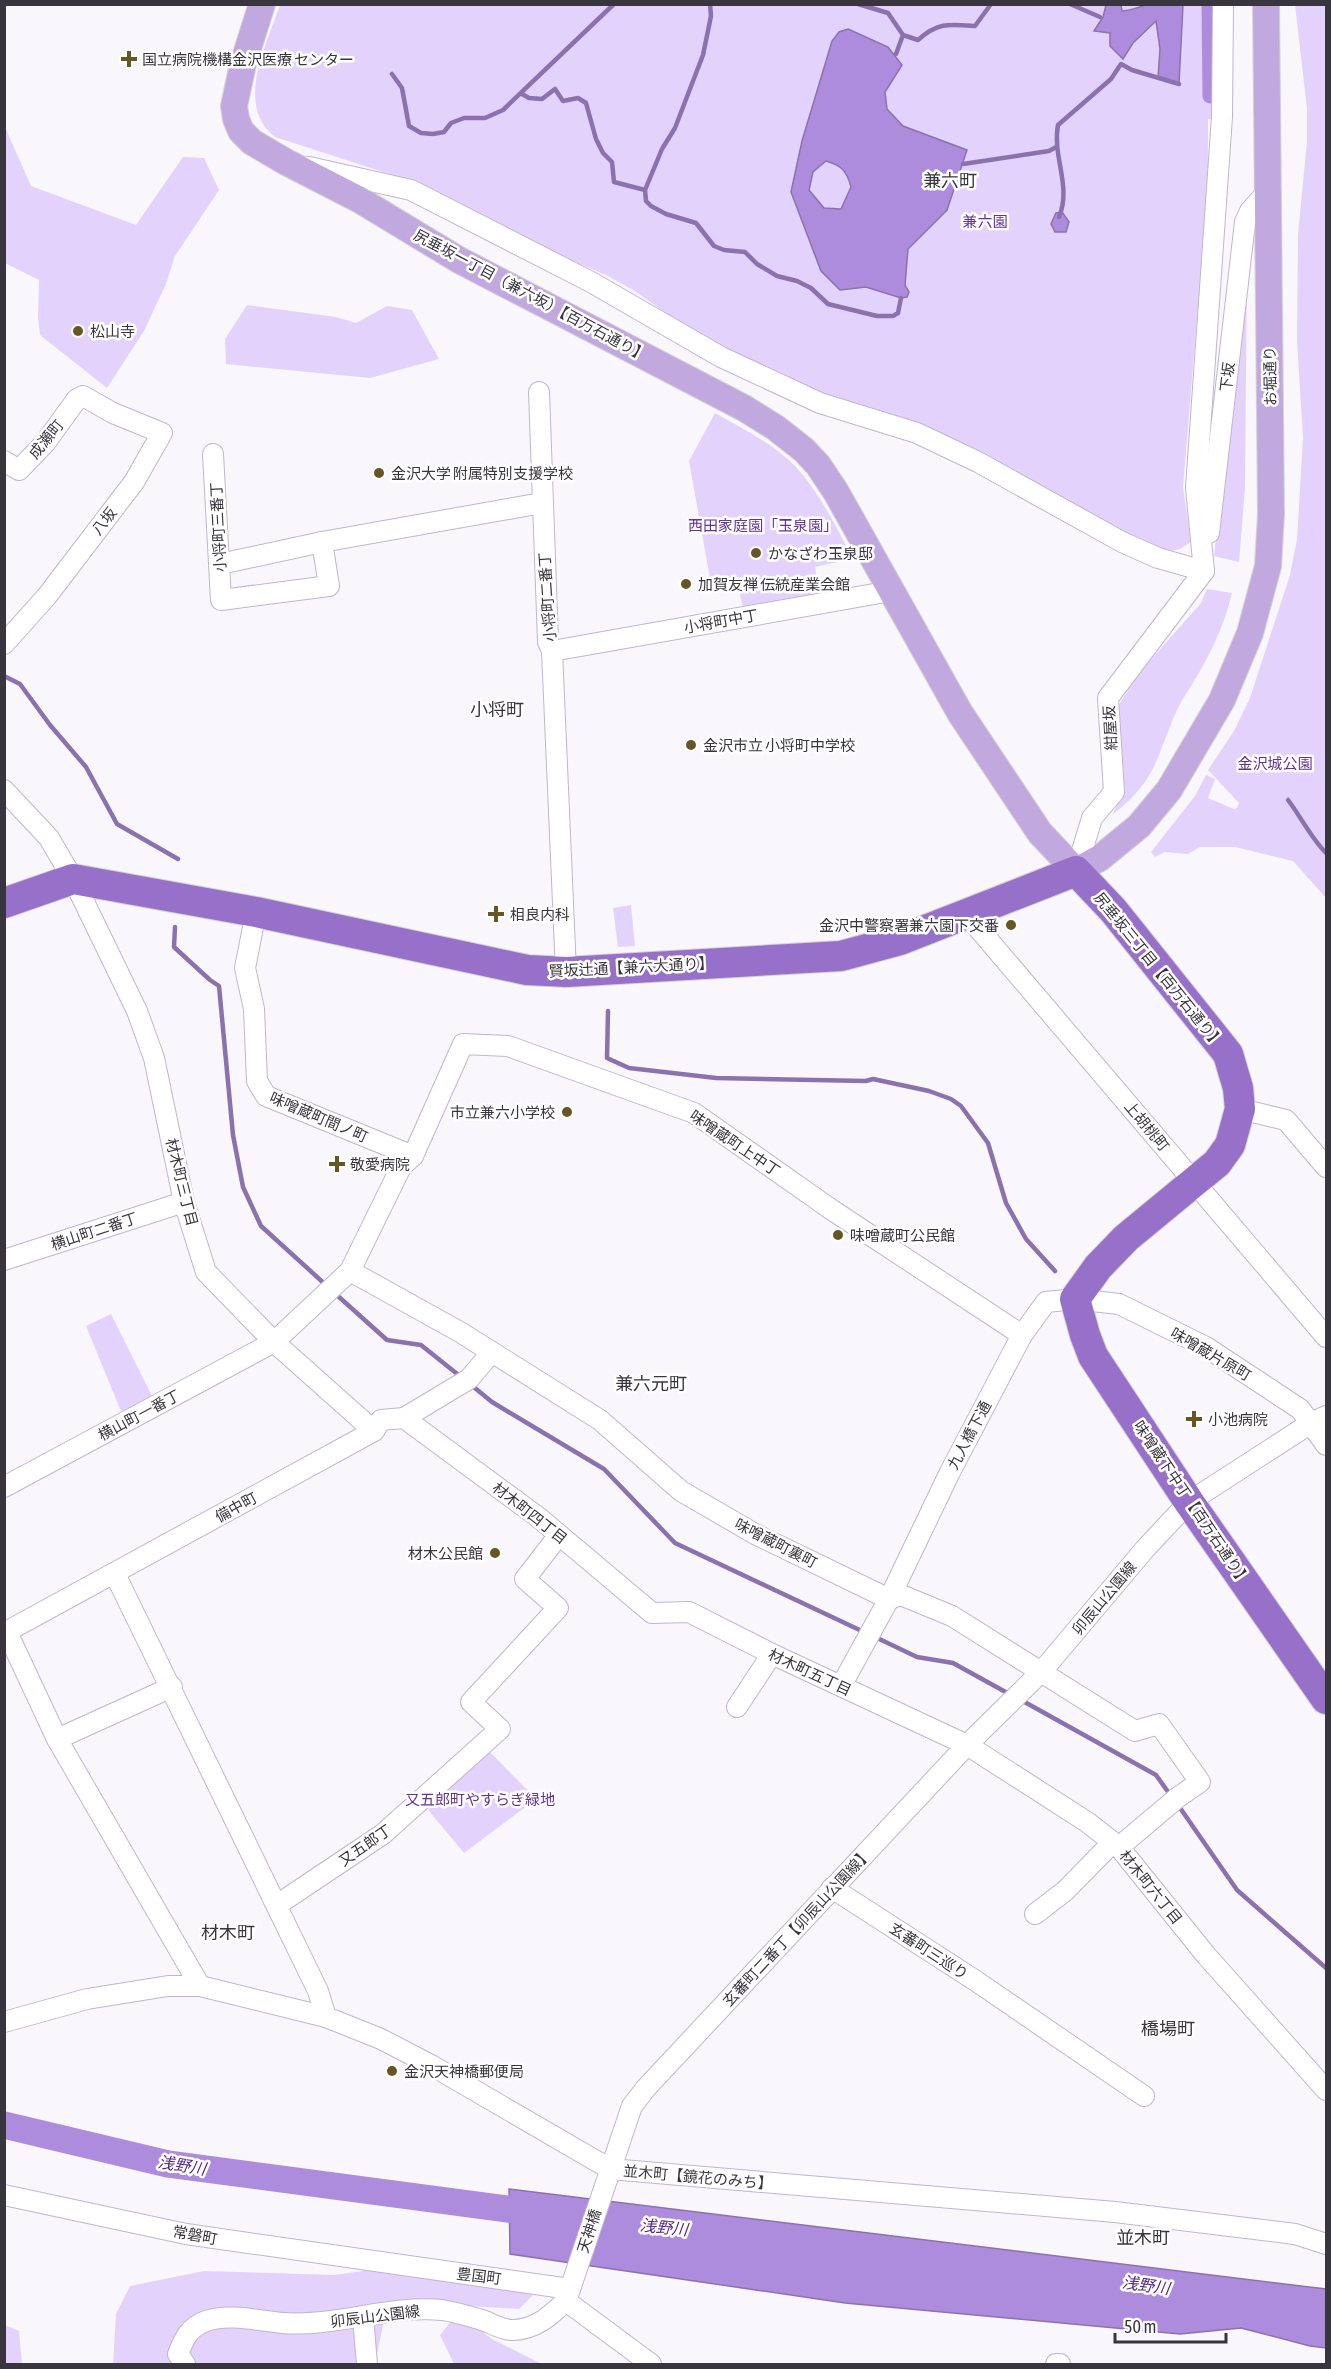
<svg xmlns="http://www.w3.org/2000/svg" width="1331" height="2369" viewBox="0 0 1331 2369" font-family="'Asap Condensed','Noto Sans JP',sans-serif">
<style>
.green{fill:#e3d3fc}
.water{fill:#ae8cdd;stroke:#8b72ae;stroke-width:1.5;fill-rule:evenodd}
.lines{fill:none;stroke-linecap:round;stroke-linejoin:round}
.stream{stroke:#8b72ae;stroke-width:4.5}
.canal{stroke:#ae8cdd;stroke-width:15}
.river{stroke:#ae8cdd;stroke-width:27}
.minor-casing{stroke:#bfb6ce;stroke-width:22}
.major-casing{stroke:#d3d3d5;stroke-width:28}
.highway-casing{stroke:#d3d3d5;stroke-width:32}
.minor{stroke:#fff;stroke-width:20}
.major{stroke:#c1a9df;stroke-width:26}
.highway{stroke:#9770ca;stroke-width:30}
.poi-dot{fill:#655623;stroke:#fff;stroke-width:2}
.labels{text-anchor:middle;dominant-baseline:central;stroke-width:5;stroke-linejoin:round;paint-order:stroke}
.poi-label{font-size:15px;fill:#39353f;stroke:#fff;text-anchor:start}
.park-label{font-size:15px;fill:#613493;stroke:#fff}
.street-label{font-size:15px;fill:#39353f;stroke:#fff}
.water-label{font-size:16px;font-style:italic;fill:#542684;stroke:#fff}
.quarter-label{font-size:18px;fill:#39353f;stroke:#fff}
</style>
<rect width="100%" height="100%" fill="#f9f7fc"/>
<g class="green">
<path d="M280,5H1211L1212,119H1208V186L1183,487L1191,542L1180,549L1167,552L1134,537L999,464L816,393L715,347L633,290L606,275L554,253L414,182L275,137C234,105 267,44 280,5Z"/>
<path d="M1295,5H1326V898L1293,861L1235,847H1200L1188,854L1165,852L1155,857L1151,852L1195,796L1206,775L1215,779L1208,798L1234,809L1237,808L1239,803L1208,770L1234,731L1250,698L1290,575L1297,539L1303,438L1297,341L1298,235L1307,141V109Z"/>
<path d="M5,127L31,186L136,225L183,157L204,158L219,190L175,256L166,284L144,331L107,388L40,335L38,317L39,280L5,263Z"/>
<path d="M1247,255L1245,488L1239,562L1214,556Z"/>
<path d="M247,305L336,317L356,323L387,306L412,310L439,359L370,378L226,364L225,339Z"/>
<path d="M715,413C743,429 773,443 796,467C819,492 834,523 850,553L842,557V561L815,567L819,595L743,608L737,582L711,584L689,461Z"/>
<path d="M1207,589L1232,593C1223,631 1207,661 1186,694C1170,718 1164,749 1150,774C1141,790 1126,804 1112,815L1125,790L1116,709L1140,672L1201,603Z"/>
<path d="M631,905L635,946L618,947L613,908Z"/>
<path d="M111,1314L154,1400L123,1416L86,1326Z"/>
<path d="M487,1749L536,1799L464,1853L429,1811L428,1802Z"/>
<path d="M397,2266L533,2295L519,2309L388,2301L375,2364H113L116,2314L130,2286L204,2271L334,2275Z"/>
<path d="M457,2314L492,2339L542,2364H454L440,2335Z"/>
<path d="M5,2325L19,2331L22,2364H5Z"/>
</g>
<g class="water">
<path d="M1106,5H1121L1122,11C1130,11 1139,7 1146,5C1157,2 1172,4 1183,5L1179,84L1158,78L1160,49L1156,21L1133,43L1123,59L1110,46V33L1094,31L1103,17Z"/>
<path d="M848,29L888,47L902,65L885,92L887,109L903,126L967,150L947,210L908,249L905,285L909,292L907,297L901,298L866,287L840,290L821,271L791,192L802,141L832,41L839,32ZM826,161C841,165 847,171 851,187L841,209L824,208L809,190L813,172Z"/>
<path d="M1062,212L1069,222L1066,232H1055L1051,224L1056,213Z"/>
<path d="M509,2189L1326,2289V2348L1310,2346L1241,2328L1180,2334L845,2303L510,2254Z"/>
</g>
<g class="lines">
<g class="stream">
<path d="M710,4L711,16L703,55L675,128L662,149L645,190L646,201L651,206L666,214L696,223L714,246L724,250L745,252L757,264L777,276L797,281L811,288L828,304L877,316H893L898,313L901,298"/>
<path d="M858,4L888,13L903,35"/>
<path d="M1070,4L1100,17"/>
<path d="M896,54L903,35L918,40C938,22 949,24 975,26L991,4"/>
<path d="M392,74L402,88L409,126L421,133L433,134L444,132L451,123L464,118H485L503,110L614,4"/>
<path d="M522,94L529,98L542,99L555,89L563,101L578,98L586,103L596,139L603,153L612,162L614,182L645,190"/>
<path d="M963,164L1049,151L1056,147"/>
<path d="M1059,217C1072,186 1052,157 1058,125L1111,79L1121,64L1132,70L1179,84"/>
<path d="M4,676L20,684L50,725L86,767L117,824L178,859"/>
<path d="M1288,800C1301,817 1311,838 1326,853"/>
<path d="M175,927L174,947L210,980L219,986L233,1135L243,1187L261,1226L327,1286"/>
<path d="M608,1011L607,1058L629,1068L716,1078L866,1081L873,1079L929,1091L951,1099L961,1106L988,1143L1006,1203L1026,1239L1055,1271"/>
<path d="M339,1297L387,1340L421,1345L461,1377"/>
<path d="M470,1384L492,1402L604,1469L675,1543L866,1633"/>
<path d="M873,1636L917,1657L953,1663L1011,1695"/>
<path d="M1021,1700L1156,1775L1171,1796"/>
<path d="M1178,1805L1237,1890L1326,1968"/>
</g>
<path class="canal" d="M1209,4L1210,96"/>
<path class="river" d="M4,2125L168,2164L544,2214"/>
<defs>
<g id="minor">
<path d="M309,167L411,190L591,282L721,357L820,403L917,433L978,462L1122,542L1158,558L1204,571"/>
<path d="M539,392L548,642L552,651L566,972"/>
<path d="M213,454L221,600L329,586L322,542"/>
<path d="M4,461L19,470L45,443L77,399L83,396L113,413L162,433L134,482L47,596L4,644"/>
<path d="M1209,533L1245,222L1250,211L1268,191"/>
<path d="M220,564L322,542L542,503"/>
<path d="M1204,571L1196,488L1222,117L1223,4"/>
<path d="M552,651L891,591"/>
<path d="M4,790L49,838L73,879L137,1011L154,1058L184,1202L206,1272L274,1342L374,1431"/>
<path d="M1076,871L1092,818L1114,792L1108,698L1204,571"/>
<path d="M256,912L245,968L254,1009L257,1081L266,1096L413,1156"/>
<path d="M967,915L1326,1337"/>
<path d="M1240,1109L1286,1120L1326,1167"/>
<path d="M4,1260L184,1202"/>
<path d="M350,1271L460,1332L600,1420L681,1491L755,1534L889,1599L901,1595L952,1616L1135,1731L1159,1724L1200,1782L1177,1798L1119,1847"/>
<path d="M404,1418L538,1517L652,1613L689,1612L772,1654L967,1745L1087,1822L1119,1847L1205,1954L1326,2090"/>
<path d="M4,1487L274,1342L350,1271L401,1167L413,1156L463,1044L508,1046L694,1113L832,1210L1022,1335"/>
<path d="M115,1574L318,1991L326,2017"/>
<path d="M7,1632L57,1739L200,1986"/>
<path d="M4,1633L374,1431L381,1420L404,1418L469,1379L491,1353"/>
<path d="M841,1686L889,1599L950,1472L1022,1335L1046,1302L1075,1299L1119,1304L1206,1347L1300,1409L1326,1445"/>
<path d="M737,1707L772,1654"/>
<path d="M57,1739L172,1687"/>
<path d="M832,1888L976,1981L1144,2096"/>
<path d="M277,1905L383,1834L500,1729L471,1702L558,1608L525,1579L559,1535"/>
<path d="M1035,1914L1065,1891L1113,1842"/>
<path d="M4,2022L87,1999L168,1986H200L326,2017L381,2039L431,2065L610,2169L1115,2212L1295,2234L1326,2244"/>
<path d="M4,2195L186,2234L570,2289"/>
<path d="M566,2301L651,2364"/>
<path d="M363,2317L367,2364"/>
<path d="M185,2364L178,2354C184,2339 189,2327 206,2321C230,2313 259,2321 283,2323C337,2327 388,2305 442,2310C454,2312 469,2316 482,2320C491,2323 502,2330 512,2330C535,2330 550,2316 566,2301L632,2106L646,2088L967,1745L1042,1671L1145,1549L1189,1502L1311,1423L1326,1416"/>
<path d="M1056,2364H1060"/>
</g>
<path id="major" d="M262,4L243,64L234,106L236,119L241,131L252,142L286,162L360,200L459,260L744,408L776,428L804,450L818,465L836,492L960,713L1040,833L1076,871L1100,858L1139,826L1169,790L1222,700L1250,633L1268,566L1271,514L1266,4"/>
<path id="highway" d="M4,903L73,879L256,912L527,970L566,972L841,956L900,940L1076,871L1113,910L1228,1054L1238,1088L1240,1109L1230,1145L1217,1163L1126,1238L1098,1267L1075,1299L1085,1335L1093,1356L1189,1502L1326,1699"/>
</defs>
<use href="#minor" class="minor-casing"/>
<use href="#major" class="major-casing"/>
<use href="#highway" class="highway-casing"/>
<use href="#minor" class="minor"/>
<use href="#major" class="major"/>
<use href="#highway" class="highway"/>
</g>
<g class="poi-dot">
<path d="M126 50h6v6h6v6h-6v6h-6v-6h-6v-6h6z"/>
<circle cx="78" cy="331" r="6"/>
<circle cx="379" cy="473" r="6"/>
<circle cx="756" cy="553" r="6"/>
<circle cx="686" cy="584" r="6"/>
<circle cx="691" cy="745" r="6"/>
<path d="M493 905h6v6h6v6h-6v6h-6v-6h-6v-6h6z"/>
<circle cx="1011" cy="925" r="6"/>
<circle cx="567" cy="1112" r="6"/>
<path d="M334 1155h6v6h6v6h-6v6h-6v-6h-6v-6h6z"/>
<circle cx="838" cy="1235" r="6"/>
<path d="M1191 1410h6v6h6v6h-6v6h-6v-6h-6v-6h6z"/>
<circle cx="495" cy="1553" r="6"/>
<circle cx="392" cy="2071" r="6"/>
</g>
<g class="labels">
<g class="poi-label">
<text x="142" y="59">国立病院機構金沢医療 センター</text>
<text x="90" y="331">松山寺</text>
<text x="391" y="473">金沢大学 附属特別支援学校</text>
<text x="768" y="553">かなざわ玉泉邸</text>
<text x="698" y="584">加賀友禅 伝統産業会館</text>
<text x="703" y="745">金沢市立 小将町中学校</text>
<text x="510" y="914">相良内科</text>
<text x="999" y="925" text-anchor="end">金沢中警察署兼六園下交番</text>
<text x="555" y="1112" text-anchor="end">市立兼六小学校</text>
<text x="350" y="1164">敬愛病院</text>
<text x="850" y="1235">味噌蔵町公民館</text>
<text x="1208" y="1419">小池病院</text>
<text x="483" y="1553" text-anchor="end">材木公民館</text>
<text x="404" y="2071">金沢天神橋郵便局</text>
</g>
<g class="park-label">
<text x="985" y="221">兼六園</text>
<text x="763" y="525">西田家庭園「玉泉園」</text>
<text x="1275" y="763">金沢城公園</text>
<text x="480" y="1799">又五郎町やすらぎ緑地</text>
</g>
<g class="street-label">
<text transform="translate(531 295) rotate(28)">尻垂坂一丁目（兼六坂）【百万石通り】</text>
<text transform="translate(1270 376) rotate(-91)">お堀通り</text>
<text transform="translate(1227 377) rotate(-83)">下坂</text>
<text transform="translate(46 439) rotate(-51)">成瀬町</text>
<text transform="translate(104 521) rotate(-52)">八坂</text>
<text transform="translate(218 527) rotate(-93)">小将町三番丁</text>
<text transform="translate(547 597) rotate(-94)">小将町二番丁</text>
<text transform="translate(721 621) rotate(-10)">小将町中丁</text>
<text transform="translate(1110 728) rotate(-93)">紺屋坂</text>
<text transform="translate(631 967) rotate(-3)">賢坂辻通【兼六大通り】</text>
<text transform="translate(1159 970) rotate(51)">尻垂坂三丁目【百万石通り】</text>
<text transform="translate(319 1117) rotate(23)">味噌蔵町間ノ町</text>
<text transform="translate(1147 1126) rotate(50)">上胡桃町</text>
<text transform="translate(735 1143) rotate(34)">味噌蔵町上中丁</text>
<text transform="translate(182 1182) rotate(76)">材木町三丁目</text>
<text transform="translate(94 1231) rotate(-18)">横山町二番丁</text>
<text transform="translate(1211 1354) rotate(30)">味噌蔵片原町</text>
<text transform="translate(139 1415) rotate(-28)">横山町一番丁</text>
<text transform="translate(969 1435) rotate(-62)">九人橋下通</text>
<text transform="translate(1192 1503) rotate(56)">味噌蔵下中丁【百万石通り】</text>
<text transform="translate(236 1507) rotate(-29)">備中町</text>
<text transform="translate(530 1513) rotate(38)">材木町四丁目</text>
<text transform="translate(776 1543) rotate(27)">味噌蔵町裏町</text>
<text transform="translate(1104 1598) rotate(-50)">卯辰山公園線</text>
<text transform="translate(810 1672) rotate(25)">材木町五丁目</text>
<text transform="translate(365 1845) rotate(-35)">又五郎丁</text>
<text transform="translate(1151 1887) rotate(51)">材木町六丁目</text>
<text transform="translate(797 1927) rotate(-47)">玄蕃町二番丁【卯辰山公園線】</text>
<text transform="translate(929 1951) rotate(33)">玄蕃町三巡り</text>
<text transform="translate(698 2177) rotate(5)">並木町【鏡花のみち】</text>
<text transform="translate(589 2231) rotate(-72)">天神橋</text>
<text transform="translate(195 2235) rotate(10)">常磐町</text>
<text transform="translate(479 2276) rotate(7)">豊国町</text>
<text transform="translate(375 2316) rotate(-7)">卯辰山公園線</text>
</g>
<g class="water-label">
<text transform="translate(182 2165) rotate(9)">浅野川</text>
<text transform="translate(664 2227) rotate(6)">浅野川</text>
<text transform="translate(1146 2285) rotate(8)">浅野川</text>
</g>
<g class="quarter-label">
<text x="950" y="180">兼六町</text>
<text x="497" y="709">小将町</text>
<text x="651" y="1383">兼六元町</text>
<text x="228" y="1932">材木町</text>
<text x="1168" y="2028">橋場町</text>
<text x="1143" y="2237">並木町</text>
</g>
</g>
<rect width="1331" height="2369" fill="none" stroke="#39353f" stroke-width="12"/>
<path d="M1115 2333v9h111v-9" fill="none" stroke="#39353f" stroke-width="3"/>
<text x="1124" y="2333" font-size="18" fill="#39353f" stroke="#ffffff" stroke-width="4.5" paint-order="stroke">50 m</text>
</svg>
